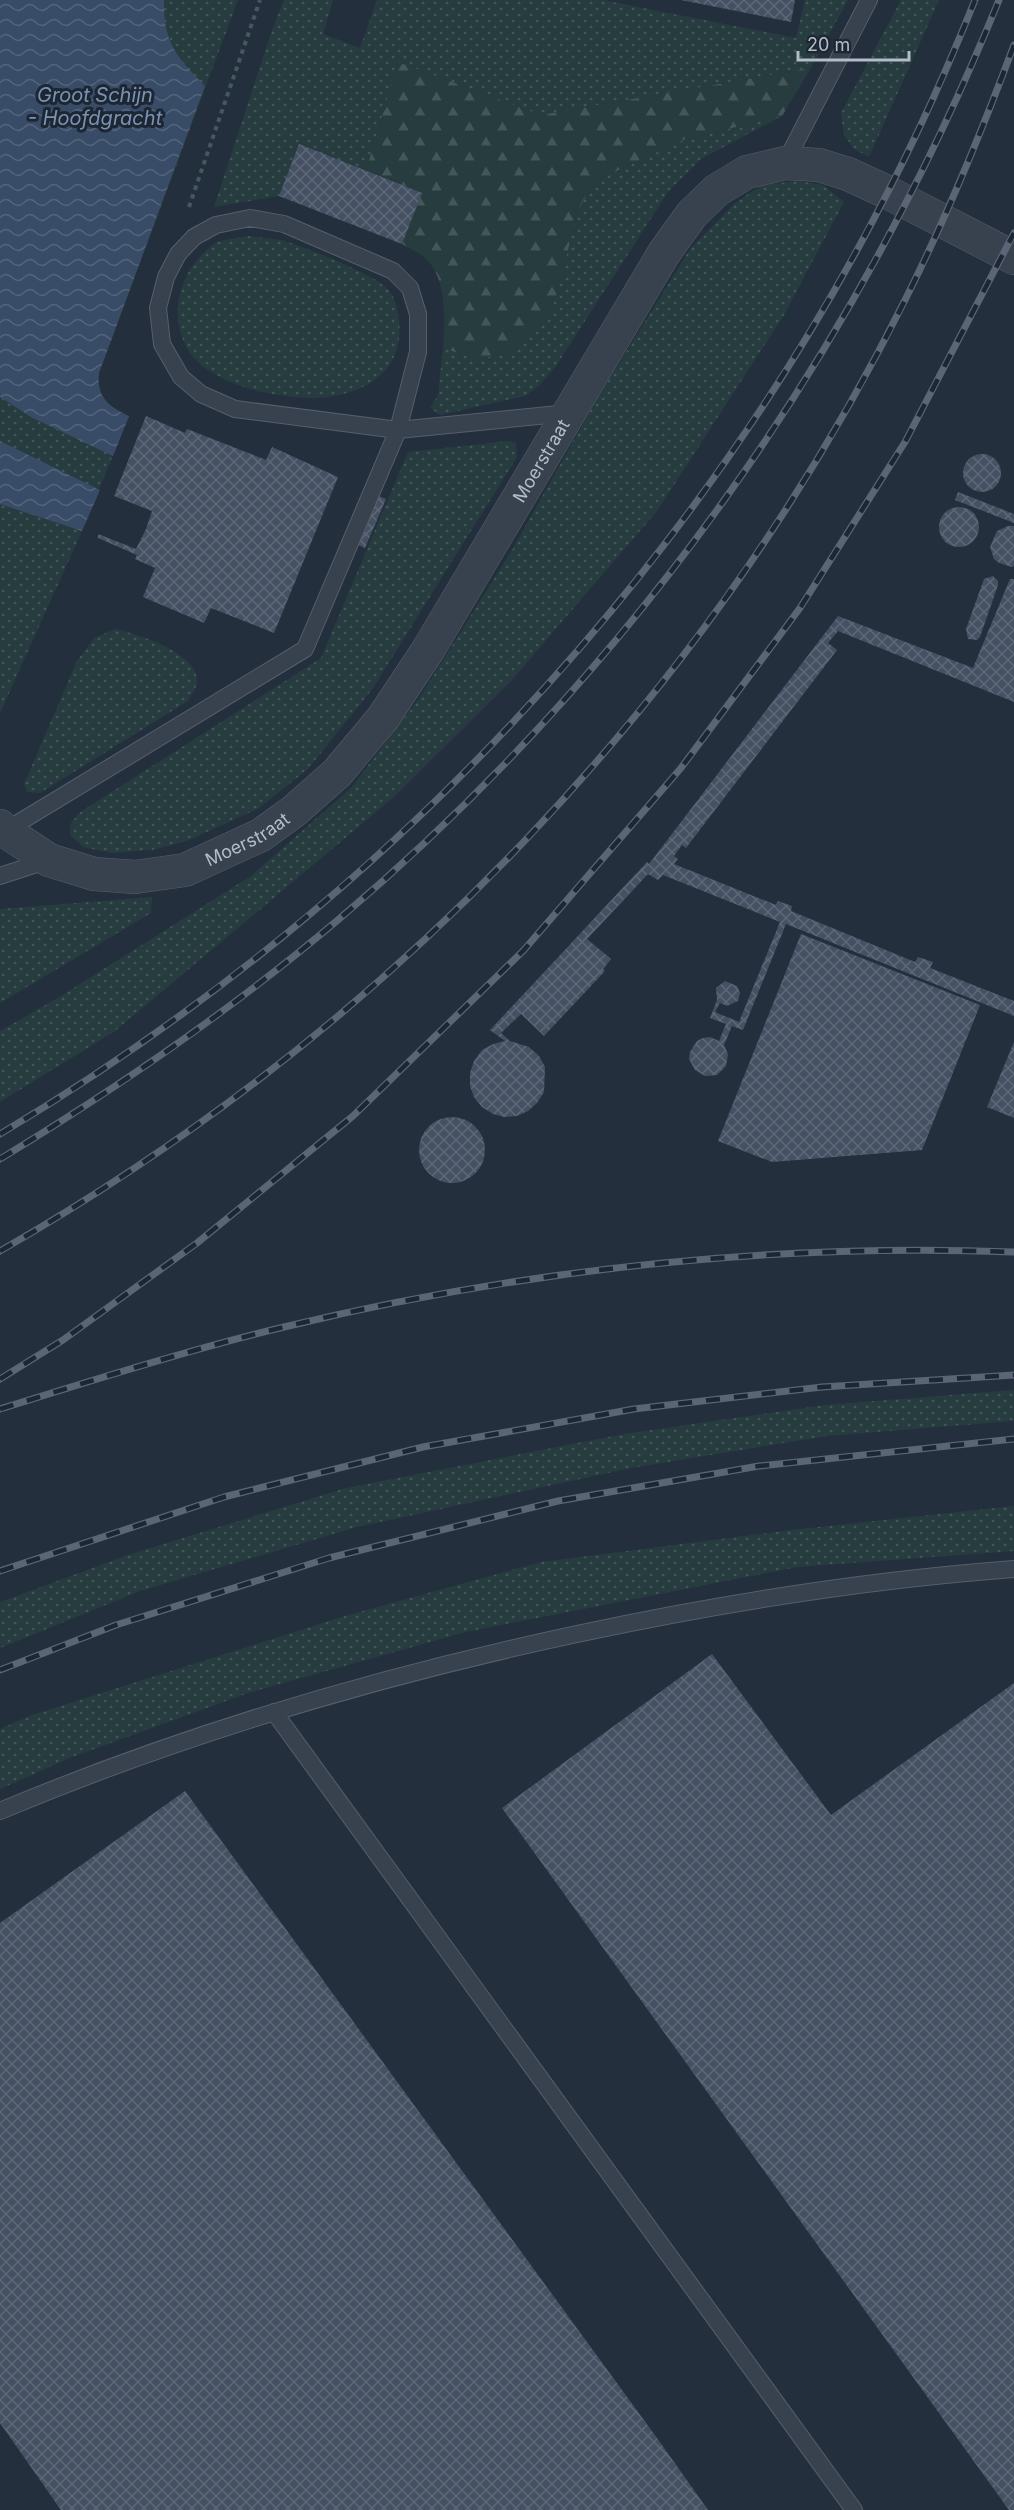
<svg xmlns="http://www.w3.org/2000/svg" width="1014" height="2510" viewBox="0 0 1014 2510" font-family="Inter,sans-serif">
<style>
.grass{fill:url(#grass-dots)}
.forest{fill:url(#forest-firs)}
.water{fill:url(#water-waves)}
.building{fill:url(#building-cross-hatch)}
.lines{fill:none;stroke-linecap:round;stroke-linejoin:round}
.lane-casing{stroke:#565f6c;stroke-width:18}
.street-casing{stroke:#565f6c;stroke-width:34}
.path{stroke:#44595c;stroke-width:4;stroke-dasharray:4.5 4.5;stroke-linecap:butt}
.lane{stroke:#38414e;stroke-width:16}
.street{stroke:#38414e;stroke-width:33}
.rail-casing{stroke:#5a6575;stroke-width:7}
.rail{stroke:#1d2633;stroke-width:4.5;stroke-dasharray:14;stroke-linecap:butt}
.labels{text-anchor:middle;dominant-baseline:central;stroke-width:6;stroke-linejoin:round;paint-order:stroke}
.street-label{font-size:18px;fill:#b4bcc9;stroke:#1d2633}
.water-label{font-size:20px;font-style:italic;fill:#7c92b1;stroke:#1d2633}
</style>
<defs>
<pattern id="grass-dots" width="8" height="8" patternUnits="userSpaceOnUse" patternTransform="scale(1.5)"><rect width="8" height="8" fill="#263c3f"/><path d="M2 2h.1M6 6h.1" fill="none" stroke="#435659" stroke-width="1.8" stroke-linecap="round"/></pattern>
<pattern id="forest-firs" width="22" height="20" patternUnits="userSpaceOnUse" patternTransform="scale(1.5)"><rect width="22" height="20" fill="#263c3f"/><path d="M5 1l3.5 6h-7zM16 11l3.5 6h-7z" fill="#435659"/></pattern>
<pattern id="water-waves" width="16" height="10" patternUnits="userSpaceOnUse" patternTransform="scale(1.5)"><rect width="16" height="10" fill="#394c67"/><path d="M0 5q4-4 8 0t8 0" fill="none" stroke="#53647b"/></pattern>
<pattern id="building-cross-hatch" width="8" height="8" patternUnits="userSpaceOnUse" patternTransform="scale(1.5)"><rect width="8" height="8" fill="#455162"/><path d="M0 0l8 8M0 8l8-8" fill="none" stroke="#5d6877"/></pattern>
</defs>
<rect width="100%" height="100%" fill="#242f3e"/>
<g class="grass">
<path d="M0,0H238L99,373C96,397 109,407 129,416L82,531L0,713Z"/>
<path d="M284,0H333L323,34L360,48L377,0H603L796,38L805,0H848L811,68L541,115L398,62L366,171L299,145L279,196L214,207L273,27Z"/>
<path d="M901,0H939L869,157L854,149L844,135L841,113Z"/>
<path d="M782,116L701,159L668,192L556,366L539,386L525,396L440,415L430,408L438,395L443,348L475,359L560,284L577,212L595,181L683,140Z"/>
<path d="M797,181L823,185L844,202L784,315L657,511L511,681L394,797L115,1031L0,1102V1031L61,996L251,876L351,788L418,700L512,550L597,399L690,249L735,203L762,185Z"/>
<path d="M248,236C261,238 276,238 288,242C309,249 373,274 387,288C395,296 398,311 399,321C404,368 371,391 328,397C290,402 213,387 190,353C169,322 176,279 203,254C207,250 212,244 217,242C226,239 238,238 248,236Z"/>
<path d="M508,441L516,443L517,457L373,688L308,769L259,808L187,841L152,850L112,853L83,847L70,835L71,823L79,813L321,658L408,452Z"/>
<path d="M115,629C138,634 202,654 197,684C196,689 190,696 188,701L40,793L27,792L24,784L77,661L94,638Z"/>
<path d="M152,897L151,913L0,1003V909Z"/>
<path d="M1014,1390V1421L827,1436L631,1468L357,1527L140,1591L0,1648V1602L128,1555L346,1488L624,1434L825,1405Z"/>
<path d="M1014,1506V1551L797,1567L466,1632L248,1693L72,1757L0,1789V1729L32,1715L345,1616L541,1562L791,1530Z"/>
</g>
<path class="forest" d="M398,62L541,115L811,68L782,116L683,140L595,181L577,212L560,284L547,322L505,355L475,359L443,348C445,323 447,279 427,260C421,253 410,249 402,244L422,193L366,171Z"/>
<g class="water">
<path d="M0,0H164C163,43 177,57 205,86L99,373C96,397 109,407 129,416L113,456L31,417L0,397Z"/>
<path d="M0,441L100,490L82,531L0,504Z"/>
</g>
<g class="building">
<path d="M681,0H795L791,22Z"/>
<path d="M299,144L422,193L402,244L279,196Z"/>
<path d="M146,416L185,433L187,429L266,460L272,447L338,477L274,633L211,608L204,623L143,597L155,568L135,559L137,555L98,538V534L136,549L146,529L152,511L114,496Z"/>
<circle cx="982" cy="473" r="19"/>
<path d="M958,492L1014,514V523L955,500Z"/>
<path d="M378,496L386,499L365,548L354,543Z"/>
<circle cx="959" cy="527" r="20"/>
<path d="M1008,526H1014V566L1012,567L999,563L994,559L990,547L997,531Z"/>
<path d="M993,576L998,581V585L980,637L977,640L968,639L966,629L984,579Z"/>
<path d="M1010,579H1014V702L838,631L828,643L837,650L686,848L682,845L674,856L678,859L674,864L776,905L778,901L792,906L791,911L915,962L918,957L933,962L930,968L1014,1001V1016L786,924L743,1030L732,1026L724,1045L728,1054L726,1066L717,1075L705,1076L695,1070L689,1059L690,1052L697,1041L703,1038L710,1037L719,1041L726,1024L710,1018L717,1000L716,988L725,981L737,986L740,993L738,1001L727,1006L720,1003L715,1012L739,1022L780,922L663,875L658,880L648,874L587,939L611,959L603,969L605,971L544,1036L521,1014L501,1033L510,1041L529,1047L539,1056L545,1067L544,1092L537,1103L528,1111L517,1116L504,1117L493,1114L482,1107L474,1097L470,1086V1073L474,1061L482,1050L493,1044L505,1041L490,1030L647,862L649,864L838,616L973,668Z"/>
<path d="M801,934L980,1005L922,1150L772,1162L718,1141Z"/>
<path d="M1014,1042V1118L987,1107Z"/>
<circle cx="452" cy="1150" r="33"/>
<path d="M712,1654L831,1815L1014,1683V2510H1009L502,1808Z"/>
<path d="M185,1791L657,2438L708,2510H61L0,2423V1923Z"/>
</g>
<g class="lines">
<defs>
<g id="lane">
<path d="M785,163L869,0"/>
<path d="M5,831L305,649L398,430L418,352V314L410,288L393,271L284,224L250,218L216,225L194,237L178,254L166,277L158,308L162,344L181,377L201,394L235,409L398,430L569,413"/>
<path d="M0,876L49,860"/>
<path d="M274,1712L854,2510"/>
<path d="M0,1811C186,1733 380,1676 577,1634C722,1603 867,1580 1014,1569"/>
</g>
<g id="street">
<path id="s1" d="M0,826L5,831L49,860L94,874L135,877L185,870L261,835L294,811L337,773L383,718L428,650L664,253L692,214L717,190L747,172L785,163L819,165L848,174L887,192L1014,258"/>
</g>
</defs>
<use href="#lane" class="lane-casing"/>
<use href="#street" class="street-casing"/>
<path class="path" d="M189,207L260,0"/>
<use href="#lane" class="lane"/>
<use href="#street" class="street"/>
<defs>
<g id="rail">
<path d="M0,1134C437,874 786,474 975,0"/>
<path d="M0,1159C119,1087 233,1009 339,919C630,673 856,353 999,0"/>
<path d="M0,1251C388,1030 707,698 906,298C947,216 982,131 1014,45"/>
<path d="M0,1379L63,1340L197,1243L353,1116L523,951L681,768L800,608L905,442L1014,233"/>
<path d="M0,1409C94,1380 188,1350 284,1327C522,1270 769,1243 1014,1252"/>
<path d="M0,1571L224,1497L423,1447L634,1409L822,1387L1014,1375"/>
<path d="M0,1670L116,1625L329,1558L558,1501L759,1466L1014,1439"/>
</g>
</defs>
<use href="#rail" class="rail-casing"/>
<use href="#rail" class="rail"/>
</g>
<g class="labels">
<g class="street-label">
<text stroke="none"><textPath href="#s1" startOffset="754">Moerstraat</textPath></text>
<text stroke="none"><textPath href="#s1" startOffset="268">Moerstraat</textPath></text>
</g>
<g class="water-label">
<text x="95" y="95">Groot Schijn<tspan x="95" dy="23">- Hoofdgracht</tspan></text>
</g>
</g>
<path d="M798 51v9h111v-9" fill="none" stroke="#b4bcc9" stroke-width="3"/>
<text x="807" y="51" font-size="18" fill="#b4bcc9" stroke="#1d2633" stroke-width="4.5" paint-order="stroke">20 m</text>
</svg>
